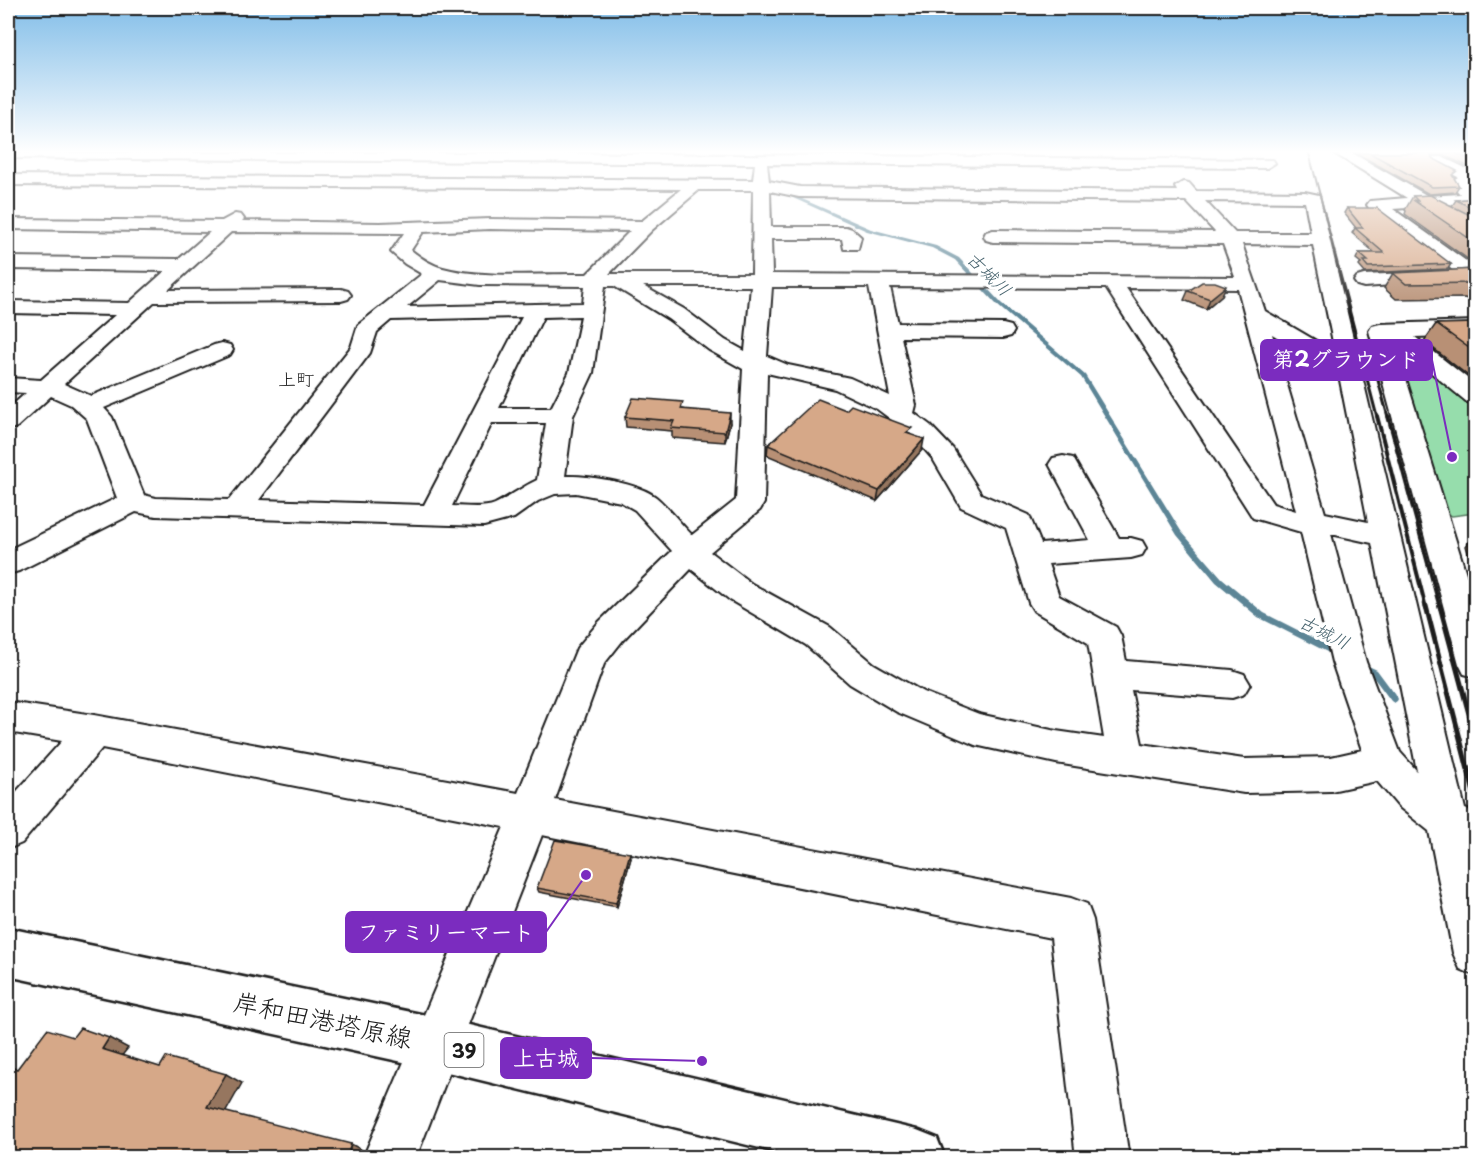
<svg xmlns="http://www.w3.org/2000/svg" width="1483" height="1165" viewBox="0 0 1483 1165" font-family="'Playpen Sans','Klee One',sans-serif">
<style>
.green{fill:#96ddac;stroke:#597c64;stroke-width:1.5}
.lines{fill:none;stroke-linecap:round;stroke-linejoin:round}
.stream{fill:#5c8596;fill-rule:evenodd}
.minor-casing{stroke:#1c1c1c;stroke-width:4}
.major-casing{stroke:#1c1c1c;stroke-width:5}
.minor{fill:#fff;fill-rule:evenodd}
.major{fill:#fff;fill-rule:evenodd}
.rail-far3{stroke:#1c1c1c;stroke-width:2}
.rail-far2{stroke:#1c1c1c;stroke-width:3}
.rail-far1{stroke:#1c1c1c;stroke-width:4}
.rail{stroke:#1c1c1c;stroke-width:5}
.wall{fill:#b89075;stroke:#1c1c1c;stroke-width:1.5}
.shaded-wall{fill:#96765f;stroke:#1c1c1c;stroke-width:1.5}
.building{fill:#d6a888;stroke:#1c1c1c;stroke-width:1.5}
.labels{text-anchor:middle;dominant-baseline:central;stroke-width:6;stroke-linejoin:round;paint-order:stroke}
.far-water-label{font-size:18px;font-style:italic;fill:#46626d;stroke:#fff}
.far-neighbourhood-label{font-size:18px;fill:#1c1c1c;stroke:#fff}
.shield{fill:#fff;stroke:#606060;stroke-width:1.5}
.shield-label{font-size:20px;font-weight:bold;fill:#1c1c1c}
.near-street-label{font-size:26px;fill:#1c1c1c;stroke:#fff}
.leader{fill:none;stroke:#7b2cbf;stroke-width:2}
.callout-dot{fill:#7b2cbf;stroke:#fff;stroke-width:2}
.callout{fill:#7b2cbf;stroke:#7b2cbf;stroke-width:2}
.callout-label{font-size:22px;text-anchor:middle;font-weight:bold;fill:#fff}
</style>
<rect width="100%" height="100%" fill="#fff"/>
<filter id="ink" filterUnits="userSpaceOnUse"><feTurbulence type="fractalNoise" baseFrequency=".0167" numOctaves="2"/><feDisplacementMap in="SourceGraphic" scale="12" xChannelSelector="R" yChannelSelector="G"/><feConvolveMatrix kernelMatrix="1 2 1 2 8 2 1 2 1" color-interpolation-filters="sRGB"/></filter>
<g filter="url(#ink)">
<path class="green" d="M1391,338L1475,400V513L1452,516L1446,513Z"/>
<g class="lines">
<g class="stream">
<path d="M784,192H786L871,229L936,246L959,258L1001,303L1085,375L1181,531L1222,578L1264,613L1339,651L1340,653L1339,655H1333L1258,617L1216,582L1177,535L1081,377L997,305L955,260L932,248L867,231L784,194Z"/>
<path d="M1360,662L1377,670L1397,697L1398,699L1397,701L1394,703L1391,701L1371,674L1357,667L1356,665L1357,663Z"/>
</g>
<defs>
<g id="minor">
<path d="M8,153H545L1273,160L1275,163L1267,168L767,164L769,181L800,187L1177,191L1175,187L1183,182L1189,183L1196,191L1305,192L1319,195L1465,809L1476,813V976L1460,969L1453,953L1429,831L1399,807L1377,781L1331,791L1244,793L1056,763L975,745L897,712L850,684L806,645L730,600L691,569L623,640L604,664L555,800L1071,898L1087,904L1093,920L1129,1158H1076L1051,938L542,835L416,1158H363L504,827L102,748L22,843L8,849V801L62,741L8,732V702L94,715L518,793L577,648L599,622L672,551L635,510L621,502L576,493L555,494L538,501L514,518L484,526L156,516L136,512L19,571L8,574V550L117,498L87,419L71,405L51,396L17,427L8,430V409L26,393L8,392V378L41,380L115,315L8,313V301L129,303L165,271L8,269V257L179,259L210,232L8,229V219L222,221L235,214L241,215L244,219L242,221L380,223L490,219L642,221L681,189L8,185V175L753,180L755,164L8,158ZM699,190H753L752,274H609L652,230ZM770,191L799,197L1186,201L1215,232L993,230L986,232L984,236L986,240L993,242L1223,244L1235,277L772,274L771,239H842L844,249H858L861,237L852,229L846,227H771ZM1205,201L1305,202L1311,233H1235ZM490,229L630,231L587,274C546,273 481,279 443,268C431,265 421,258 411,250L423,232ZM231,232L404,233L391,252L405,264L422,274L358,325L351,347L229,500L156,498L144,495L112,417L104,408L230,355L233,350L230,345L222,343L214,345L91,396L64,384L154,302L341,301L348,299L351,295L348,291L341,289L168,290ZM1242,244L1313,245L1335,352L1265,311ZM440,280L480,285L585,286L583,303L407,307ZM605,286H614L668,319L709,350L743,369L736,500L692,535C680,523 669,508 656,497C639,483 587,475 565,476L573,416L593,373ZM643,286H751L745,351L725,340L684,309ZM772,287H869L890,396L850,378L788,365L767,356ZM890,287L1106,288L1253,518L1301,532L1332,662L1362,750L1331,757L1244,759L1142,744L1131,690L1232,698L1244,694L1250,684L1244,674L1232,670L1126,661L1121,636L1116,627L1059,596L1048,564L1131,558L1142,555L1146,548L1142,541L1131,538H1119L1073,458L1063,456L1053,458L1049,464L1090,540L1041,544L1029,515L981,494L953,449L930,425L914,413L916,405L901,337L1003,338L1011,336L1014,331L1011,326L1003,324L898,323ZM1126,288L1238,289L1296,511L1273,504ZM581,316L569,373L551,408H499L543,317ZM522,317L424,505L259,500L370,353L377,332L391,320ZM1272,334L1316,361L1338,370L1368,522L1325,513ZM767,373L835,389L877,409L912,435L933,459L961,507L1006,528L1029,603L1034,611L1088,643L1104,738L1056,731L979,714L923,692L874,664L830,627L752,584L710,552L760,510L764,503ZM492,423H546L537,480C522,487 509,497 495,504C483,509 465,506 452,506ZM1331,534L1372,543L1417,771L1400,752L1366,662Z"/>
<path d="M1334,153H1352L1428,196L1460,194L1450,182L1458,177L1430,163L1428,160L1430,157H1442L1476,173V186H1472L1476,190V203L1444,205L1476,223V236L1422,207L1393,209L1476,268V284L1469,282L1370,209L1367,205L1370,201L1407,198Z"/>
<path d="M1431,272L1438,274L1441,278L1438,282L1364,287L1357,285L1354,281L1357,277L1364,275Z"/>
<path d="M1476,321V335L1415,337L1476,385V404L1467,402L1395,343L1476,606V677L1464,674L1459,664L1369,331L1372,326L1380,324Z"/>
</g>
<path id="major" d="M8,928L435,1017L917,1130L937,1138L945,1158H801L435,1069L8,976Z"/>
</defs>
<use href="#minor" class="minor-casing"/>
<use href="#major" class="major-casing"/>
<use href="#minor" class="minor"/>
<use href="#major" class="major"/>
<path class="rail-far3" d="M1309,153L1339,269"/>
<g class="rail-far2">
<path d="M1338,267L1377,417"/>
<path d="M1367,340L1388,417"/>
</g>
<g class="rail-far1">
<path d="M1377,416L1426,608"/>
<path d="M1388,416L1440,608"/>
</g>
<g class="rail">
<path d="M1426,606L1476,801"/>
<path d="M1440,606L1476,740"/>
</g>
</g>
<g class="wall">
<path d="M1356,153H1476V170L1443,155H1430L1432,158L1453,177L1459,186L1455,192L1429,194Z"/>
<path d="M1413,196L1452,206L1456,200L1476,198V265L1405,214L1406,211L1405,210Z"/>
<path d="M1347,208L1451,264L1448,269L1365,273L1359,266L1361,263L1356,259L1359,253H1375L1352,233L1355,228H1356L1344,213Z"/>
<path d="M1476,269V306L1465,298L1396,299L1384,288L1393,273Z"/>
<path d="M1188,291L1222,295L1206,309L1184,300Z"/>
<path d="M1476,323V382L1424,341L1436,324Z"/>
<path d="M683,409L730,423L725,442L672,438V431L626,427L625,417Z"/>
<path d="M910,434L922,450L877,501L767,455L768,445Z"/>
<path d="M1475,535H1476V580L1466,546Z"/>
<path d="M1476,583V595L1472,586Z"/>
<path d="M630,853L631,858L617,907L539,892L537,888Z"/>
</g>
<g class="shaded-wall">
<path d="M1226,286L1222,295L1206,309L1210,299Z"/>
<path d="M730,413V423L725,442V432Z"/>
<path d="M924,439L922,450L877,501L879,491Z"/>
<path d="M630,853L631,858L617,907L616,903Z"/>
<path d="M109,1038L128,1048L120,1058L102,1049Z"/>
<path d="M226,1074L242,1083L224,1115L207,1107Z"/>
<path d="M351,1144L364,1151L361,1158H349V1150Z"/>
</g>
<g class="building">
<path d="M1370,153H1430L1432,158L1457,171L1452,175L1459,186L1432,187Z"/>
<path d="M1455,153H1476V162Z"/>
<path d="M1430,195L1476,218V243L1413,200L1418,201L1413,196Z"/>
<path d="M1476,198V210L1456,200Z"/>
<path d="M1347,208H1377L1451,264L1368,267L1363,261H1368L1359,253H1384L1355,228H1363Z"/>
<path d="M1476,269V283L1406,284L1393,273Z"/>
<path d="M1202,282H1215L1226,286L1210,299L1188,291Z"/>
<path d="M1476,323V353L1436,324Z"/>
<path d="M633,398L683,402L681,409L730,413L725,432L671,428L674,421L625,417Z"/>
<path d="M818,399L846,410L851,405L912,428L906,433L924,439L879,491L768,445Z"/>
<path d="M555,840L630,853L616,903L537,888Z"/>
<path d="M80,1028L109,1038L102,1049L160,1067L166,1057L226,1074L207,1107L351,1144L349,1150L351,1154L349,1158H8V1066L17,1069L47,1029L73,1037Z"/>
<path d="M540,1151L569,1158H537Z"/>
</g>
</g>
<linearGradient id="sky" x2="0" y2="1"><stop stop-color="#81bde8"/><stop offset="0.48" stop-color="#fff"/><stop offset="1" stop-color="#fff" stop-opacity="0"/></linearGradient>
<rect width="1483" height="316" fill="url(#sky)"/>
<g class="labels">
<g class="far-water-label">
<text transform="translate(990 273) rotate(45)">古城川</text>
<text transform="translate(1325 631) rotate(27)">古城川</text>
</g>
<g class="far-neighbourhood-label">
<text x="296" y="378">上町</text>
</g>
<rect class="shield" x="444.5" y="1033" width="39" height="34" rx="4.5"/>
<g class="shield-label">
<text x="464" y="1050">39</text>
</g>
<g class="near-street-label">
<text transform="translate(323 1019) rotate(12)">岸和田港塔原線</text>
</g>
</g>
<path class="leader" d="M1452 457L1432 360M586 875L546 932M702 1061L591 1058"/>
<g class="callout-dot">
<circle cx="1452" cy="457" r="6"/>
<circle cx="586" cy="875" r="6"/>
<circle cx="702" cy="1061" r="6"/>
</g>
<g class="callout">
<rect x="1261" y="340" width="171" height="40" rx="6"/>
<rect x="346" y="912" width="200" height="40" rx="6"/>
<rect x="501" y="1038" width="90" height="40" rx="6"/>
</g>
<g class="callout-label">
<text x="1346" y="367">第2グラウンド</text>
<text x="446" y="940">ファミリーマート</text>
<text x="546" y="1066">上古城</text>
</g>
<rect width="1483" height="1165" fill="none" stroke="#fff" stroke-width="30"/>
<rect x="15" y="15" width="1453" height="1135" fill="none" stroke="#1c1c1c" stroke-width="2" filter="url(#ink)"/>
</svg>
